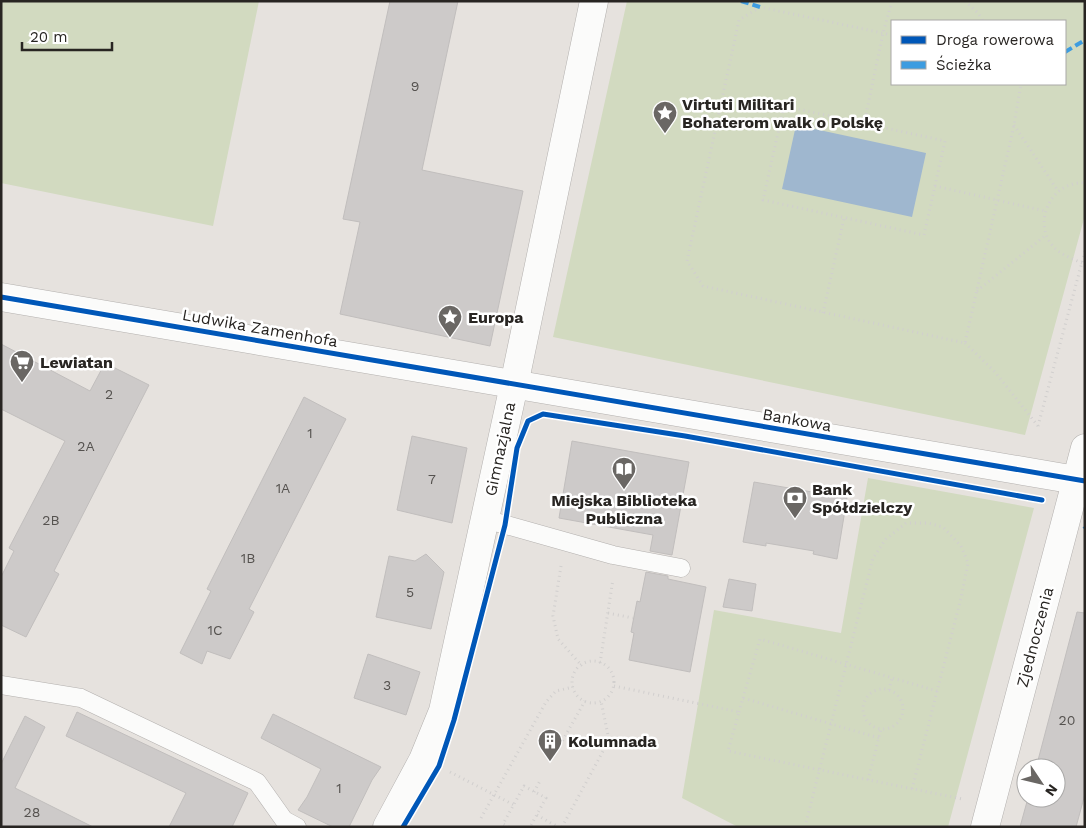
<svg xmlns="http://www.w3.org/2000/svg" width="1086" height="828" viewBox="0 0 1086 828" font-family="'Work Sans',sans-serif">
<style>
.green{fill:#d2dac0;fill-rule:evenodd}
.water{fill:#9fb7cf}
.building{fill:#cdcac9;stroke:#c1bebd}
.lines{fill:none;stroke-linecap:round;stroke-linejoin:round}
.service-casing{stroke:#b3b0ae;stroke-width:19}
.minor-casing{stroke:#b3b0ae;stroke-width:29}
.tertiary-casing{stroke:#b3b0ae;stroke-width:29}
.path{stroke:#d1cfce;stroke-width:3;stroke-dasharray:1 4;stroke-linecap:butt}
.service{stroke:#fbfbfa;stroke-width:18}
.minor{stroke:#fbfbfa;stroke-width:28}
.tertiary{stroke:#fbfbfa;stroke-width:28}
.quiet{stroke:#3d9ce0;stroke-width:4;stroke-dasharray:8 4;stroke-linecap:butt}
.cycleway-casing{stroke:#fff;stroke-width:8}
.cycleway{stroke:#0057b8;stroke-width:5}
.labels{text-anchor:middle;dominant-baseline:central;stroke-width:5;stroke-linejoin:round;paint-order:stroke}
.number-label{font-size:14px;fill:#55524f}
.poi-label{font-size:16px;font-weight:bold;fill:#282522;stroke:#fff;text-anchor:start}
.street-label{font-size:16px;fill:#282522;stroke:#fff}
</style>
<rect width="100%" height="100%" fill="#e6e2de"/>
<g class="green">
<path d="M1,1H259L213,226L1,183Z"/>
<path d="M627,1H1085V215L1025,435L553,337ZM892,21H1065V84H892Z"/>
<path d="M868,478L1034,508L948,827H738L682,798L714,610L841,633Z"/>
</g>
<path class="water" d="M796,125L926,153L912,217L782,189Z"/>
<g class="building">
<path d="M390,1H458L422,170L523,191L490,346L340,314L360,222L343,219Z"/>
<path d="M1,344L90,391L105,363L149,385L54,571L59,574L26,637L1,625V577L14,551L9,548L65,441L1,409Z"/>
<path d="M304,397L346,419L249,609L254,612L230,659L207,651L202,664L180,653L211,591L207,589Z"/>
<path d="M412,436L467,448L452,523L397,510Z"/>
<path d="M572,441L689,462L672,555L650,551L653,535L559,518Z"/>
<path d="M754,482L847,498L837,559L813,554L814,551L766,543V546L743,542Z"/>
<path d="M426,554L444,572L431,629L376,617L389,556L415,561Z"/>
<path d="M646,572L668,576V579L706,587L690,672L629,660L634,633L631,632L637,601L640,602Z"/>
<path d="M729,579L756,584L752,611L723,607Z"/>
<path d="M1077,612L1085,613V794L1076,827H1020L1028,798H1056V768H1036Z"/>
<path d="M368,654L420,672L406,715L354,698Z"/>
<path d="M77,712L248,793L232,827H169L186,793L66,736Z"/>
<path d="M273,714L381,767L372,780L349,827H333L298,810L307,797L321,769L261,738Z"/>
<path d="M25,716L45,727L15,788L93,827H1V764Z"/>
</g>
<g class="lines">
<defs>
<g id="service">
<path d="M485,519L613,555L681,568"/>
<path d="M1,685L81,698L257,782L284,820L297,827"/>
</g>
<g id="minor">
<path d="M1,297L1076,480"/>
<path d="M387,827L423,760L443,711L514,385L594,1"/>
</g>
<path id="tertiary" d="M985,827L1085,448"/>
</defs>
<use href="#service" class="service-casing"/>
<use href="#minor" class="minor-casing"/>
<use href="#tertiary" class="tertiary-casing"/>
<g class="path">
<path d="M965,1L978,13L983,21"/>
<path d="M892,35L760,7L739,20L687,261L703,286L965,343L1014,125L1021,84"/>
<path d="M784,106L945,141L924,235L763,200Z"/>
<path d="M864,124L883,33L892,1"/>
<path d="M1014,125L1058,191"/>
<path d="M935,186L1045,211"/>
<path d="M1082,263C1071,258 1059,254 1052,245C1032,220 1053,180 1085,183"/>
<path d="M977,291L1046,235"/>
<path d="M823,313L844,218"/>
<path d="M965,343L995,372L1038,426"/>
<path d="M1038,426L1085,251"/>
<path d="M561,566L553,616L558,639L582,666"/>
<path d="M608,613L633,618"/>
<circle cx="593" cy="682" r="21"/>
<path d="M600,663L613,579"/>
<path d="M614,686L739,712L728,751L962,799"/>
<circle cx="883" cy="709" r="20"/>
<path d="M889,690L892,678"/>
<path d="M743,698L760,639L937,691"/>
<path d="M739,712L743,698L879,738"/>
<path d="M560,745L585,701"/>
<path d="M450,772L514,805"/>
<path d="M868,780L881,729"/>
<path d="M534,792L541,779"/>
<path d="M537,815L558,827"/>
<path d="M481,818L546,702L556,691L573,687"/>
<path d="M509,827L503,824L524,786L546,798L530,827"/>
<path d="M562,827L609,740L601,701"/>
<path d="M805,827L873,558L886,539L906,523H928L943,527L961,546L968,563L961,598L912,789"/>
</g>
<use href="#service" class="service"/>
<use href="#minor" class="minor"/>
<use href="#tertiary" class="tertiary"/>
<g class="quiet">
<path d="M741,1L760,7"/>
<path d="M1065,52L1085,40"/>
<path d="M1084,529L1085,528"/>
</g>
<defs>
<g id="cycleway">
<path d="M1,297L1085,481"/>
<path d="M403,827L439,766L454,720L505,525L517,448L528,421L543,414L685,436L1042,500"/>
</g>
</defs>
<use href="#cycleway" class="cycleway-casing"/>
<use href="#cycleway" class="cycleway"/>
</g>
<defs>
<symbol id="sight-pin" viewBox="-11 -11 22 30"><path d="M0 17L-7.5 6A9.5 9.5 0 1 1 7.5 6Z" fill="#6a6764" stroke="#fff"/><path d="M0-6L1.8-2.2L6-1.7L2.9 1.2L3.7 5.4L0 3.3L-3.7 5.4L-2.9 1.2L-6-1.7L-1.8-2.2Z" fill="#fff"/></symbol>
<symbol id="supermarket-pin" viewBox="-11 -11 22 30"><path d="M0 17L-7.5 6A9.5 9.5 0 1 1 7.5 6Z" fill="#6a6764" stroke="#fff"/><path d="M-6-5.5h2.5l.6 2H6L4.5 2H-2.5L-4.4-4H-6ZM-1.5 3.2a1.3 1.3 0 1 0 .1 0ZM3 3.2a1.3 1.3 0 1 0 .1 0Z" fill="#fff"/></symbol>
<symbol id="library-pin" viewBox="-11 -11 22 30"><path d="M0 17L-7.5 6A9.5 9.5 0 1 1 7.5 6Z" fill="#6a6764" stroke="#fff"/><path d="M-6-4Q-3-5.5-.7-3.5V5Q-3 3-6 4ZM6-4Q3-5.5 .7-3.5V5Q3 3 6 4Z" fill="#fff"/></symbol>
<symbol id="bank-pin" viewBox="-11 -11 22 30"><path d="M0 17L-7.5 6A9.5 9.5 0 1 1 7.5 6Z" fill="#6a6764" stroke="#fff"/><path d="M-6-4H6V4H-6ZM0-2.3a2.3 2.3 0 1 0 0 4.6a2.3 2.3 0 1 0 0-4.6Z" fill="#fff"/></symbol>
<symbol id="building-pin" viewBox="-11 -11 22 30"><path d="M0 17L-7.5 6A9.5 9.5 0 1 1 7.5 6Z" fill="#6a6764" stroke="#fff"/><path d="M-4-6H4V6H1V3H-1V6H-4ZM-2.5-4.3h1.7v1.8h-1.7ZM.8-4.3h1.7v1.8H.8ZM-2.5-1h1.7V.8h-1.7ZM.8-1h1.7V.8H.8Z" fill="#fff"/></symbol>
</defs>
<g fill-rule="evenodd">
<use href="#sight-pin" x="651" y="99" width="28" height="38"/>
<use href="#sight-pin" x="436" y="303" width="28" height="38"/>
<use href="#supermarket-pin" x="8" y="348" width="28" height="38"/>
<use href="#library-pin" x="610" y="455" width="28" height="38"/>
<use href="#bank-pin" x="781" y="484" width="28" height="38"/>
<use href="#building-pin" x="536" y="727" width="28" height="38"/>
</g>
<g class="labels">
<g class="number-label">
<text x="415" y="86">9</text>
<text x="109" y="394">2</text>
<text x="310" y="433">1</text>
<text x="86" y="446">2A</text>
<text x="432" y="479">7</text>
<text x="283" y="488">1A</text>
<text x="51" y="520">2B</text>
<text x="248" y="558">1B</text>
<text x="410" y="592">5</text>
<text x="215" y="630">1C</text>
<text x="387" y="685">3</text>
<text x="1067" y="720">20</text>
<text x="339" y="788">1</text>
<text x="32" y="812">28</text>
</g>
<g class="poi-label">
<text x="682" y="104">Virtuti Militari<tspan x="682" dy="18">Bohaterom walk o Polskę</tspan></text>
<text x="468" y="317">Europa</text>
<text x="40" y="362">Lewiatan</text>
<text x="812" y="489">Bank<tspan x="812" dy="18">Spółdzielczy</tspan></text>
<text x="624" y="500" text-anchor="middle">Miejska Biblioteka<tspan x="624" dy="18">Publiczna</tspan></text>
<text x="568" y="741">Kolumnada</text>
</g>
<g class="street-label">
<text transform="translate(260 328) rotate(10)">Ludwika Zamenhofa</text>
<text transform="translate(797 420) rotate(10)">Bankowa</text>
<text transform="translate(500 449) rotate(-78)">Gimnazjalna</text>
<text transform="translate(1035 637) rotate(-75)">Zjednoczenia</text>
</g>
</g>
<rect width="1086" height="828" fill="none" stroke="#282522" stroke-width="5"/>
<rect x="891" y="20" width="175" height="65" fill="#ffffff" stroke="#a9a8a7"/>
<rect x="901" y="36" width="25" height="8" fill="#0057b8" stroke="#a9a8a7"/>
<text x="936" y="45" font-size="15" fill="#282522">Droga rowerowa</text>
<rect x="901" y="61" width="25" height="8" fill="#3d9ce0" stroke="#a9a8a7"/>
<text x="936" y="70" font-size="15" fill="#282522">Ścieżka</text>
<g transform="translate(1041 783) rotate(125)"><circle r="24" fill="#ffffff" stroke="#a9a8a7"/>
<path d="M0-4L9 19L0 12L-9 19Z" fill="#6a6764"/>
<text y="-8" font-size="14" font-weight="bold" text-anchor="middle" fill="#282522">N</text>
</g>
<path d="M22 42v8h90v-8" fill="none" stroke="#282522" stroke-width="2.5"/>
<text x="30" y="42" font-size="15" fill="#282522" stroke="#ffffff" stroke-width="4" paint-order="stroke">20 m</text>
</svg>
